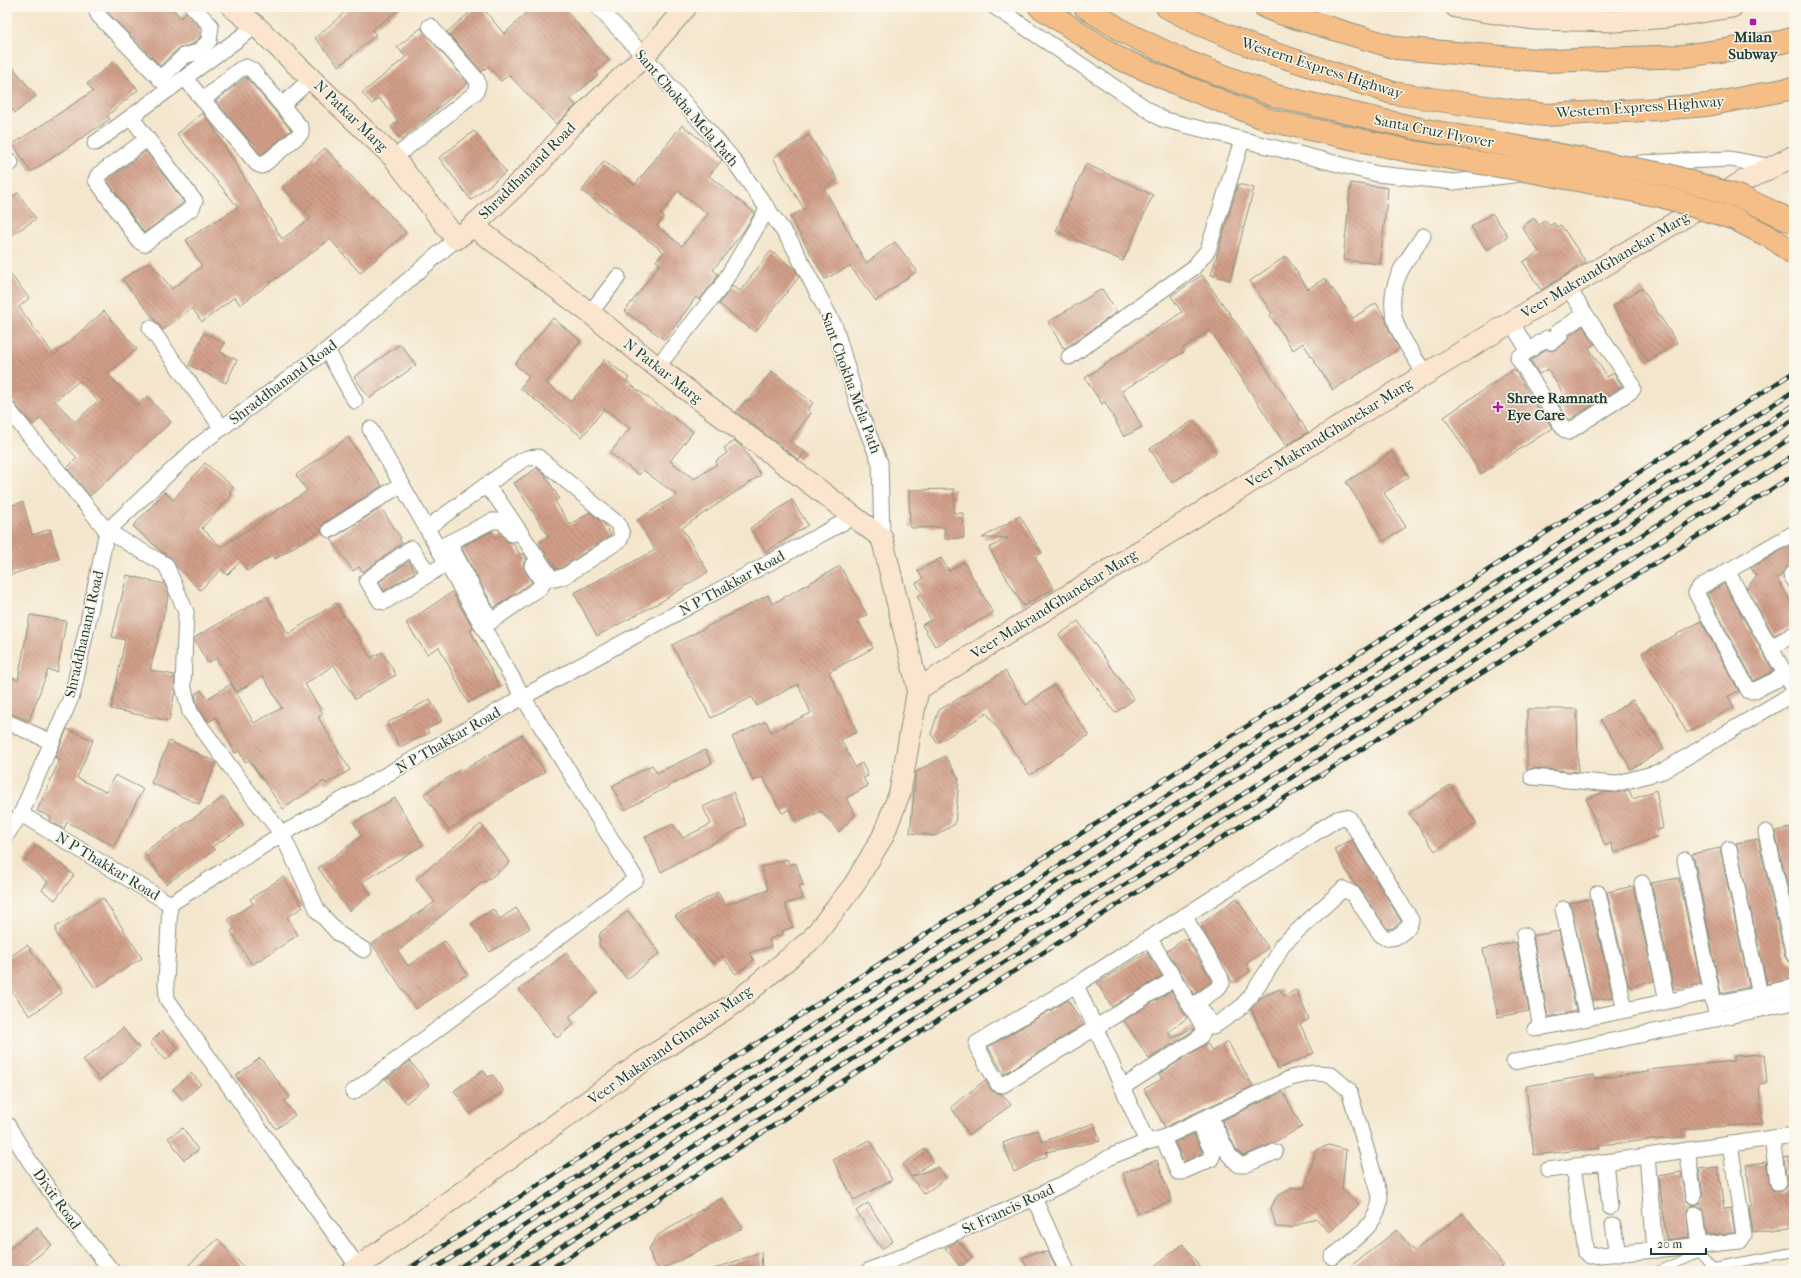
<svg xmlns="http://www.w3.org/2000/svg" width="1801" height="1278" viewBox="0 0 1801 1278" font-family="'IM FELL French Canon',serif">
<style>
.building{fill:url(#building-back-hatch);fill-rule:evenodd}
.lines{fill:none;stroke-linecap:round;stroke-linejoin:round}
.lane-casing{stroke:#8a9280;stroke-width:10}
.street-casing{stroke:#8a9280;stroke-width:17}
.secondary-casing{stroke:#8a9280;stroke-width:23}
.primary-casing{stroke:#8a9280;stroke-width:24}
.highway-casing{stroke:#8a9280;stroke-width:24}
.lane{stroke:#fff;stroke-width:8}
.street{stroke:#fff;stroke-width:15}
.secondary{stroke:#fbe5cf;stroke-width:21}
.primary{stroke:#f6be87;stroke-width:22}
.highway{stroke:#f6be87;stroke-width:22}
.rail-casing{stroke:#1f3d34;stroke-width:4.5}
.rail{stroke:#fbf7ec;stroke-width:3;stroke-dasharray:9;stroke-linecap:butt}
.primary-bridge-casing{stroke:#8a9280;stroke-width:24;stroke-linecap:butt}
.primary-bridge{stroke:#f6be87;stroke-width:22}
.poi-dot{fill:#b5179e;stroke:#fbf7ec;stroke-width:1.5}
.labels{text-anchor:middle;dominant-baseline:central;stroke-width:3;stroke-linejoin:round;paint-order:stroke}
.poi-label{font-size:15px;font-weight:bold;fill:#1f3d34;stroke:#fbf7ec}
.street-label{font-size:15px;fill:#1f3d34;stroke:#fbf7ec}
</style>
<defs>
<pattern id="building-back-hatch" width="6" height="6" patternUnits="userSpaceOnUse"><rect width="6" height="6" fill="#d19e88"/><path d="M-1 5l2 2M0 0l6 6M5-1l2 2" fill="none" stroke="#a98270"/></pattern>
</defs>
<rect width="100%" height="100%" fill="#fbf7ec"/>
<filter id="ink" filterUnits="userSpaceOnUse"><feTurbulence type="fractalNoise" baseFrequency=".025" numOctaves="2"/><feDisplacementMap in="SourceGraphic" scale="8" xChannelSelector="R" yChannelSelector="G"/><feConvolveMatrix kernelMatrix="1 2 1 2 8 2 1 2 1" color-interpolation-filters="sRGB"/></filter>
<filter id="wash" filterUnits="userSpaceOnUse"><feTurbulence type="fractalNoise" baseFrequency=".012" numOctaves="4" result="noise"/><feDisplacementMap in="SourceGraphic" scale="16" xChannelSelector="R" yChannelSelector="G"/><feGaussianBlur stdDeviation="0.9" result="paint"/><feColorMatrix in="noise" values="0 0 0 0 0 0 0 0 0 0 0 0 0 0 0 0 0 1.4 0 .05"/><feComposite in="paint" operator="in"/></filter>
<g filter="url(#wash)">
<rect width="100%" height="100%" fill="#f4e6cd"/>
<g id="blocks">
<g class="building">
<path d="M106,7H171L181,18L186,12L202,29L200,37L193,44L178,49L160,66L106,11Z"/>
<path d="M351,7H402L372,30L376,35L339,66L315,38Z"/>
<path d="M476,7H482L504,34L533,7H563L609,60L596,72L598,75L570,99L576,105L556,124L509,75L501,81L488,66L482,72L447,32Z"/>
<path d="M421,28L468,83L401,140L391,127L398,121L379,98L372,104L362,93L406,57L397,47Z"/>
<path d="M7,60L36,96L15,113L7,103Z"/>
<path d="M114,61L138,90L107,116L110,119L31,172L13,144L93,91L87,84Z"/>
<path d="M246,77L291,130L261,155L216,101Z"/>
<path d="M202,113L210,122L282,239L311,218L282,187L325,148L372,198L374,197L406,233L360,273L330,239L240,305L235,297L202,322L192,308L163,330L122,279L150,262L172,289L202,266L186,240L238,207L177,134Z"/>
<path d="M682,125L711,148L722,160L709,176L755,213L743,232L713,270L718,274L714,282L699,300L696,297L665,340L625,311L660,264L656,261L664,252L582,191L604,161L635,185ZM678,191L708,214L682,246L657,226L664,217L661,214Z"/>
<path d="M474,131L506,172L471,200L439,158Z"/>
<path d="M809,135L838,180L824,188L866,263L895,242L917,271L876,301L850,266L825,279L790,217L804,209L773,158Z"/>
<path d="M146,151L184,202L144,233L107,180Z"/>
<path d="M1086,164L1153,195L1123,261L1056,231Z"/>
<path d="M1351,183L1388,188L1380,264L1343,260Z"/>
<path d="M1238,184L1254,188L1230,280L1211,275Z"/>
<path d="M18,193L36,219L7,238V200Z"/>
<path d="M1492,213L1508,236L1487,250L1471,227Z"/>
<path d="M1534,218L1539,225L1545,220L1549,226L1554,223L1557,227L1561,225L1586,262L1541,290L1523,262L1539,252L1522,227Z"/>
<path d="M771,251L796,270L799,277L755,332L719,304L732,286L740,291Z"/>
<path d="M1286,256L1308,289L1325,278L1353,318L1376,303L1385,317L1389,330L1399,349L1333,390L1303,343L1293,350L1270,315L1272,313L1250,281Z"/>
<path d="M7,270L29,298L19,307L54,355L104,311L137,349L108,374L137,405L147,396L171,422L90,496L67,468L77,458L41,418L33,425L7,395ZM79,381L98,401L75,422L55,401Z"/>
<path d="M1202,275L1244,334L1308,432L1286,446L1210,330L1183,348L1185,351L1122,391L1142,427L1124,437L1105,402L1102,404L1085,378L1182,312L1171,296Z"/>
<path d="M1642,288L1677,343L1648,362L1613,306Z"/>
<path d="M1102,289L1117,312L1064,349L1048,322Z"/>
<path d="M553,318L581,341L546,383L571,402L605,359L629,378L626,381L693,432L670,461L694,479L717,464L716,461L727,453L724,448L735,441L742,447L761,475L682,528L708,572L662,601L597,636L574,593L655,550L637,520L677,495L643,470L639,475L610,453L630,428L604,409L582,437L520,388L529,377L515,364Z"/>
<path d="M1583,326L1595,344L1589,348L1607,377L1614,373L1622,386L1569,420L1556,400L1564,395L1548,369L1539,374L1530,360L1546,349L1552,351L1556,349L1565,343L1569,336Z"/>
<path d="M204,333L225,343L220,352L237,360L226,383L189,365Z"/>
<path d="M400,344L416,365L370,398L354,377Z"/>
<path d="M1514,369L1539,410L1540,409L1553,428L1481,474L1444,417Z"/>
<path d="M772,371L813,403L808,410L811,413L790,441L805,452L799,460L736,412L745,401L749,400Z"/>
<path d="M1194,420L1216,453L1172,483L1150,449Z"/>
<path d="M348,437L382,486L325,522L321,530L275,559L273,555L247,571L241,561L227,575L222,569L200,590L176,566L171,558L162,552L133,526L165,492L173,500L205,463L233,487L229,492L232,495L202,528L221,547L307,491L296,475Z"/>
<path d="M1392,452L1409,477L1384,493L1406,527L1384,541L1346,482Z"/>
<path d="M537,468L544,474L559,498L555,501L570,525L590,512L604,524L611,535L561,568L556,569L539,543L549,537L514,483Z"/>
<path d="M954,489V513H963L964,538L945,539L944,527L910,528L909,490Z"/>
<path d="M792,500L808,525L766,552L750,528Z"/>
<path d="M23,502L32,535L50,529L59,559L7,576V507Z"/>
<path d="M381,508L401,538L399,539L402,543L363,572L359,567L353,571L331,539Z"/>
<path d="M1020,516L1042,553L1035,557L1054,589L1023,606L989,548L1008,538H982Z"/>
<path d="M492,531L495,538L502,535L508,542L513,543L520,555L523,553L527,559L524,562L523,567L532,582L494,608L461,547Z"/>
<path d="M1794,543V567L1786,568L1782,575L1777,578L1794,606V625L1774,635L1747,588L1756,576L1751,568Z"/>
<path d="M941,558L949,571L964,562L993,613L935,646L922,625L931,620L917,596L922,593L916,583L923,579L918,571Z"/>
<path d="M409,561L415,572L384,591L379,582Z"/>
<path d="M840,566L867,615L858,620L873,648L829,672L857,732L841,740L855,767L862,763L868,776L863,778L868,786L846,798L855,815L839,832L821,811L797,823L790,809L782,813L763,777L753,781L732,737L766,721L771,732L811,713L798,684L757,706L752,697L711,718L672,645L768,595L772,604Z"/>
<path d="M127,575L164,584L169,594L150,670L174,675L175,691L169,721L111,709L125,640L112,637Z"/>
<path d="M1724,584L1773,671L1754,681L1707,594Z"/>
<path d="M452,592L473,628L470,630L500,687L468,703L439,647L427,654L406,623Z"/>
<path d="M267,596L288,634L336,603L371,658L382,652L396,675L355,699L334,665L305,684L323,714L318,717L350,770L326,784L324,781L283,809L249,760L245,762L239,751L235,753L216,717L209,722L198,708L195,694L201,690L207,699L231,684L254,723L282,708L263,676L237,692L216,658L208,663L194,640V638Z"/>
<path d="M30,615L66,621L57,672L48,670L29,721L7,712V675L18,680Z"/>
<path d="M1078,621L1134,699L1115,713L1059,635Z"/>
<path d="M1701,621L1739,691L1728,696L1734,707L1687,733L1642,653Z"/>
<path d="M1005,671L1026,705L1054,685L1089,735L1030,775L987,713L937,743L931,734L939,710Z"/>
<path d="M430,699L442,721L427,729L429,733L400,747L387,723Z"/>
<path d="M1633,700L1664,749L1631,769L1601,720Z"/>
<path d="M1527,709H1577L1578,772L1533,768L1527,770Z"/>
<path d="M67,729L93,740L77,778L106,792L115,775L143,789L114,846L67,822L64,829L50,821L51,817L37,811L60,759L55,757Z"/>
<path d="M522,735L545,772L448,830L424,794L461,769L462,771Z"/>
<path d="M169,741L214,761L216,763L199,804L151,783Z"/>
<path d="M705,750L712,763L625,810L612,786L652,765L657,773Z"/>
<path d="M945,756L959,779L955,824L935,836L910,833L916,772Z"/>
<path d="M1450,785L1476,823L1435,851L1409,813Z"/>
<path d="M1629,790L1633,799L1656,790L1663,828L1656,831L1658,836L1614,853L1611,843L1605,846L1586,799L1605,792L1617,793Z"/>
<path d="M733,792L746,825L661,872L645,837L673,824L683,838L711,824L703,807Z"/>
<path d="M224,797L244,826L212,847L215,850L166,884L144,852Z"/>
<path d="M395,798L423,845L362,882L371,895L349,911L318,868L362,836L354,823Z"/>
<path d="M481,824L510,863L485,882L484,881L398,951L408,966L445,941L467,974L416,1009L372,944L435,902L416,879Z"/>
<path d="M1794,827V914L1775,831Z"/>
<path d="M1758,839L1785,957L1788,961L1794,964V978L1767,984L1736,843Z"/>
<path d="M1352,840L1401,921L1393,928L1387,929L1360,889L1355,885L1334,849Z"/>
<path d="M37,845L74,875L55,900L42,890L48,882L23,863Z"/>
<path d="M1720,848L1749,987L1721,993L1694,858L1692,854Z"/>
<path d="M787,859L790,865L796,863L803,885L799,886L803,899L785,904L793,927L782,931L783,934L769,939L771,946L749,953L754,960L736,974L722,956L712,963L675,916L718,892L725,905L768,890L761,867Z"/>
<path d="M283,877L303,907L287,917L298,935L252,965L231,931L234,929L228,919L253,904L250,899Z"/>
<path d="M1679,878L1701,984L1674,989L1651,883Z"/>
<path d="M1633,886L1654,981L1629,987L1607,892Z"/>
<path d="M103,898L142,958L95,988L56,933V927Z"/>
<path d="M1237,898L1268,948L1246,964L1250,971L1233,983L1201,928L1203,926L1201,924Z"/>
<path d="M1590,899L1613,997L1592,1000L1570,903Z"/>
<path d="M516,908L530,928L490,952L471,924L493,909L500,919Z"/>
<path d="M628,911L660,953L627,979L599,945L600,933Z"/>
<path d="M1559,931L1576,1011L1548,1017L1533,936Z"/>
<path d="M1186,938L1212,981L1194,994L1167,951Z"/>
<path d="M1516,942L1529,1011L1498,1017L1483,949Z"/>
<path d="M27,945L62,993L30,1016L7,985V959Z"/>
<path d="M566,953L598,992L569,1017L574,1024L557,1038L519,990Z"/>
<path d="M1147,953L1162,976L1112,1007L1097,983Z"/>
<path d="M1280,989L1284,996L1296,990L1309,1019L1300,1024L1314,1053L1278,1069L1251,1009L1260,998Z"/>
<path d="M1171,991L1187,1018L1168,1032L1172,1038L1193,1028L1194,1030L1149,1059L1124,1020Z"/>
<path d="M1068,1000L1083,1025L1004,1074L988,1047Z"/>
<path d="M123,1028L139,1048L100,1080L83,1060Z"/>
<path d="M162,1031L178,1048L166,1060L150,1043Z"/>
<path d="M1228,1042L1253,1086L1165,1127L1144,1089L1162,1079L1159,1074L1207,1043L1212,1051Z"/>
<path d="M1764,1054L1767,1083L1759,1084L1762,1124L1682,1129L1683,1137L1599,1145V1148L1534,1155L1526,1086L1593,1075L1594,1079L1648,1072V1070L1734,1061V1056Z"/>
<path d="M260,1058L290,1097L284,1101L295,1115L276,1129L236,1076Z"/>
<path d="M410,1061L429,1085L406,1103L386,1079Z"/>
<path d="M483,1070L488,1077L493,1075L504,1091L470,1114L454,1091Z"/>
<path d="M191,1073L201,1084L183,1100L173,1089Z"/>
<path d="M985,1080L992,1091L1002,1094L1011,1105L969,1135L951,1107Z"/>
<path d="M1283,1092L1302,1127L1267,1146L1243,1156L1236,1150L1222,1120Z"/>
<path d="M1094,1123L1100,1141L1046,1152L1047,1156L1014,1172L1003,1143L1037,1130L1042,1142Z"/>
<path d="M183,1128L198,1150L184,1160L168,1138Z"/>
<path d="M1194,1134L1203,1153L1183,1162L1175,1142Z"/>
<path d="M870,1140L892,1180L854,1200L833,1160Z"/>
<path d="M1329,1145L1346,1150L1342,1190L1359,1204L1329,1233L1316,1218L1290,1228L1276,1227L1271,1208L1277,1196L1293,1188H1305L1316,1150Z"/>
<path d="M925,1149L933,1161L911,1177L903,1164Z"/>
<path d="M1794,1156V1226L1753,1233L1749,1206L1752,1205L1746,1165L1766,1162L1771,1188L1774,1191L1780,1192L1786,1187L1787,1182L1784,1158Z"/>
<path d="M1157,1160L1172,1201L1137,1213L1123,1173Z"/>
<path d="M938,1167L946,1178L924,1194L911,1177Z"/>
<path d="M1718,1167L1724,1209L1731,1208L1735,1233L1707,1235L1702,1209L1694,1205L1690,1207L1687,1211L1689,1237L1667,1240L1658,1176L1681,1172L1687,1201L1691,1204L1696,1205L1700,1203L1703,1195L1699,1169Z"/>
<path d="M722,1198L743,1228L660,1270L653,1262L649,1249L658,1235Z"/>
<path d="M868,1203L893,1241L882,1249L856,1211Z"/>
<path d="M1463,1213L1503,1265L1496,1271H1344L1397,1230L1414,1251Z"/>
<path d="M37,1227L52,1245L19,1271H7V1250Z"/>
<path d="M218,1239L247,1271H182Z"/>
<path d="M958,1241L972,1257L961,1267L945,1248Z"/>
<path d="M1183,1244L1203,1271H1148Z"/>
<path d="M761,1252L762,1271H714V1269Z"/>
<path d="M1049,1252L1057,1271H1029L1022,1258L1033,1253Z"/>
</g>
</g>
</g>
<g filter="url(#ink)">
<use href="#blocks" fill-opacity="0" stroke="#8a9280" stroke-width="1"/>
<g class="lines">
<defs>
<path id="lane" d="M1658,1271L1697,1254C1705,1256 1707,1263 1714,1267L1794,1252"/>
<g id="street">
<path d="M97,7L96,10L99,16L170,89"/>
<path d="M598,7L644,56L731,157L791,242L835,327L861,415L880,463L882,538"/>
<path d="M995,7L1162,119L1377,174L1454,182L1521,174"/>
<path d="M246,67L252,70L301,128V133L298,136L262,166L257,164L203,100L239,70Z"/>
<path d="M185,78L203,100"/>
<path d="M160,79L184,56L198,52L209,41L211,26L193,7"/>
<path d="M282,105L311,79"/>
<path d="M131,117L193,199L195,201L192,208L144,244L139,241L96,180L98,175L147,139"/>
<path d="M95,143L256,26"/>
<path d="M394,158L476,92L478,85L477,80L430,26"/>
<path d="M7,159L11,163"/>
<path d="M1640,163L1730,159L1773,167"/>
<path d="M1423,236C1416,248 1406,260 1400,272C1380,315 1404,339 1425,374"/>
<path d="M1568,288L1632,384L1633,389L1630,392L1568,432L1564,429L1518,358L1547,338L1551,342L1560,336L1558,332L1585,314"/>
<path d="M590,313L618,277"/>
<path d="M1511,322L1528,350"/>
<path d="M150,328L222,428"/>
<path d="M327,350L355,401"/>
<path d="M1069,357L1193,268L1208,250L1242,140"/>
<path d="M657,367L721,287L768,208"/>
<path d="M7,408L107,531L166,565L186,612L183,685L190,712L245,787L282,834L318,911L339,934L364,950"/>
<path d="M427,528L482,488L489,490L497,498L549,575L555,579L565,576L620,540L622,534L618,524L538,457L527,458L521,461L482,488"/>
<path d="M330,530L402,484"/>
<path d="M449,543L491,622"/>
<path d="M438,548L492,521H503L512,534"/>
<path d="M1727,571L1791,684"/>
<path d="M429,574L411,548L367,580L380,601L384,602L447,563"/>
<path d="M1791,575L1794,580"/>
<path d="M483,627L541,587L543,583L532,566"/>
<path d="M1770,648L1794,634"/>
<path d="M1786,675L1753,691H1749L1696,593L1700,587L1794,533"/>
<path d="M7,722L52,742"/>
<path d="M1532,777L1615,784L1663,771L1794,693"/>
<path d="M21,814L170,904L282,834L523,697L853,517"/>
<path d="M1766,832L1794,955"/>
<path d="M7,834L21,814L73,693L107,531L199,445L327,350L456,239"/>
<path d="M1729,849L1760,995"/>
<path d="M1685,860L1717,1019"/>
<path d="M1642,883L1667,1001"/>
<path d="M1598,893L1625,1010"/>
<path d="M170,904L166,983L167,999L358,1267"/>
<path d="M1563,909L1587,1018"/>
<path d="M1184,916L1220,976L1222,983L1217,989L1191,1007"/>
<path d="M1524,935L1541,1028"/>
<path d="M1076,985L977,1043V1047L998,1084L1003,1085L1174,979"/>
<path d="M1714,1004L1794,987"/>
<path d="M1535,1029L1712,992"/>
<path d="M1514,1062L1794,1002"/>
<path d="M1123,1087L1199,1038L1204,1031L1200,1021L1149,938"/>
<path d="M353,1092L422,1041L636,879L523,697L370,429"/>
<path d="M1210,1116L1229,1155L1239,1165H1245L1275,1152"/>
<path d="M7,1124C36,1176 74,1224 112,1271"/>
<path d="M1163,1138L1178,1172H1182L1211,1159L1213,1154L1212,1151L1198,1122"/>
<path d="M1772,1138L1778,1183"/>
<path d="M1147,1142L1076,985L1337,819L1345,817L1349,818L1411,920C1410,928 1398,938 1390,938C1386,939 1384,937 1381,935L1353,894L1343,889L1282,945L1276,958L1250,997L1239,1009L1213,1027L1197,1003"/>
<path d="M1687,1150L1694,1196"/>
<path d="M1647,1156L1655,1250L1740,1241L1744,1235L1730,1144"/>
<path d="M1605,1162L1610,1207"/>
<path d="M1573,1166L1586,1253L1589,1256L1655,1250"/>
<path d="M1548,1170L1794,1135"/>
<path d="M1034,1198L1067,1271"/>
<path d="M1695,1214L1699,1246"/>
<path d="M1613,1225L1618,1254"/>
<path d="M868,1271L1034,1198L1073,1179L1112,1156L1147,1142L1163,1138L1291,1078L1313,1073L1330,1074L1349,1090L1380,1196C1380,1225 1352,1240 1332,1257"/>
</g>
<g id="secondary">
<path d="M232,7L256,26L394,158L456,239L473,226L539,164L566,131L644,56L686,7"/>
<path d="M1456,7L1533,19L1616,21L1668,17L1732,7"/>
<path d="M918,689L1355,417L1742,182L1794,156"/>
<path d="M353,1271L642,1062L735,1003L812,939L854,885L883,836L900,792L918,689L882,538L657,367L590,313L473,226"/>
</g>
<g id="primary">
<path d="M1040,7L1116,57L1183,86L1269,120L1414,152"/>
<path d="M1085,7L1124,32L1182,60L1276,96L1415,128"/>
</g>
<g id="highway">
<path d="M1167,7L1197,23L1254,47L1393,93L1472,105L1545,115L1644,110L1707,105L1794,88"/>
<path d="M1265,7L1280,13L1397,48L1549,61L1684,56L1782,42L1794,38"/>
</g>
</defs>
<use href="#lane" class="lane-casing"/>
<use href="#street" class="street-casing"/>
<use href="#secondary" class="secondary-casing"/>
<use href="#primary" class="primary-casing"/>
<use href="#highway" class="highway-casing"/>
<use href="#lane" class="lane"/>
<use href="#street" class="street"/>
<use href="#secondary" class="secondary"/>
<use href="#primary" class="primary"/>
<use href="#highway" class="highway"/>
<defs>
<g id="rail">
<path d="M405,1271L1794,372"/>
<path d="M431,1271L1794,391"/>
<path d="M454,1271L1794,405"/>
<path d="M476,1271L1794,419"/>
<path d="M499,1271L1194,826L1794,436"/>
<path d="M523,1271L1794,455"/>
<path d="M547,1271L1209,846L1794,475"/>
</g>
</defs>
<use href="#rail" class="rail-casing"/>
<use href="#rail" class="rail"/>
<defs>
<g id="primary-bridge">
<path d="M1415,128L1668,175L1743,198L1794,222"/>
<path d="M1414,152L1535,172L1661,196L1735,219L1774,239L1794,254"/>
</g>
</defs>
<use href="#primary-bridge" class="primary-bridge-casing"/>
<use href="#primary-bridge" class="primary-bridge"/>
</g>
</g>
<g class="poi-dot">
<rect x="1749" y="18" width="8" height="8" rx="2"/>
<path d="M1496 401h4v4h4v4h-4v4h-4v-4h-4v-4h4z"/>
</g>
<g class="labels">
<g class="poi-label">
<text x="1753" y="37">Milan<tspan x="1753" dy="17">Subway</tspan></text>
<text x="1507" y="398" text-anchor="start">Shree Ramnath<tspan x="1507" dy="17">Eye Care</tspan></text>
</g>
<g class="street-label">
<text transform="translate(1322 68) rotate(18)">Western Express Highway</text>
<text transform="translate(1640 107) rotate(-4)">Western Express Highway</text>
<text transform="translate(687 108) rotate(49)">Sant Chokha Mela Path</text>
<text transform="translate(351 116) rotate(44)">N Patkar Marg</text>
<text transform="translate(1434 131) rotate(11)">Santa Cruz Flyover</text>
<text transform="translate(527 171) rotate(-45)">Shraddhanand Road</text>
<text transform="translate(1605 265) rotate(-31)">Veer MakrandGhanekar Marg</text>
<text transform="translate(663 371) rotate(38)">N Patkar Marg</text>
<text transform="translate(283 382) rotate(-37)">Shraddhanand Road</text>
<text transform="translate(851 383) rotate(70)">Sant Chokha Mela Path</text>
<text transform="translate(1329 433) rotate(-32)">Veer MakrandGhanekar Marg</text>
<text transform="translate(732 583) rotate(-29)">N P Thakkar Road</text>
<text transform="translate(1054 604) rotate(-32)">Veer MakrandGhanekar Marg</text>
<text transform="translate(84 634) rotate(-77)">Shraddhanand Road</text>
<text transform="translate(448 740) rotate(-30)">N P Thakkar Road</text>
<text transform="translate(108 866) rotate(31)">N P Thakkar Road</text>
<text transform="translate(670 1045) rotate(-35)">Veer Makarand Ghnekar Marg</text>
<text transform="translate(57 1199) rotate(54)">Dixit Road</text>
<text transform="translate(1008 1209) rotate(-25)">St Francis Road</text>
</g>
</g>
<rect width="1801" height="1278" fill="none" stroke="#fbf7ec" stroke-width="24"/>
<path d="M1651 1248v6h55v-6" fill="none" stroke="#1f3d34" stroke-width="2"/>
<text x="1657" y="1248" font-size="12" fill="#1f3d34" stroke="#fbf7ec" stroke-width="3" paint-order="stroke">20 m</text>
</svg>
